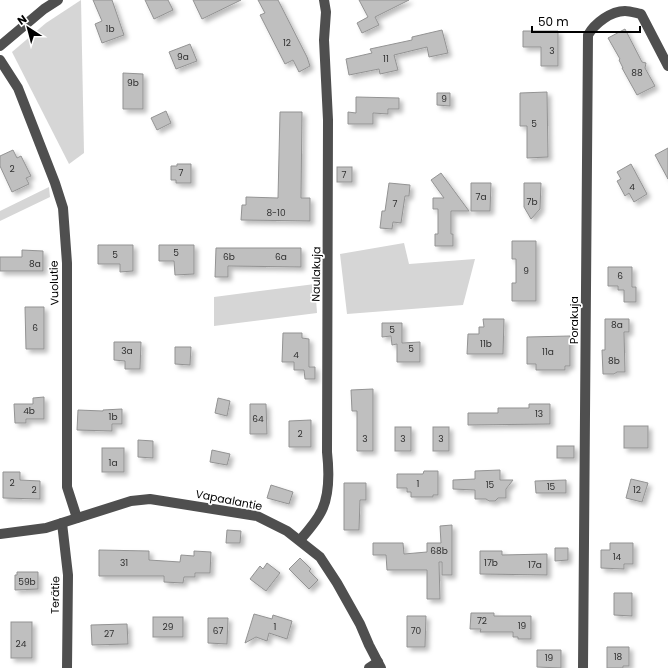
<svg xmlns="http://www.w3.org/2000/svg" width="668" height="668" viewBox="0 0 668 668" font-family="Poppins,sans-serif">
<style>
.green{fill:#d6d6d6}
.building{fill:#bfbfbf;stroke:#939393;filter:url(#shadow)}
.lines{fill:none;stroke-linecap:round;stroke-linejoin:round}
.minor{stroke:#4f4f4f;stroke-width:10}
.labels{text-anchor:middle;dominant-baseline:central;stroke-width:3.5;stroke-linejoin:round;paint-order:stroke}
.number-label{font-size:9px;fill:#303030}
.street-label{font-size:11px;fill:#000;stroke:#fff}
</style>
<defs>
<filter id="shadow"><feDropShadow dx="3.5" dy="3.5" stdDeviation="2" flood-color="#0004"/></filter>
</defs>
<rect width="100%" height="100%" fill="#fff"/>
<g class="green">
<path d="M81,0L84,153L69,164L12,52L46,23Z"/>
<path d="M49,187L50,197L0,221V211Z"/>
<path d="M404,243L409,264L475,259L463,305L347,314L340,254Z"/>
<path d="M315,284L317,313L214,326V297Z"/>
</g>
<g class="building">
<path d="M93,0H112L124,35L102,43L95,24L102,21Z"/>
<path d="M145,0H168L173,10L154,19Z"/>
<path d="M193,0H241L202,19Z"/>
<path d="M258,0H278L307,57L310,66L299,72L293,60L285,64L260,15L265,13Z"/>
<path d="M359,0H409L375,17L379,25L362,33L357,23L368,17Z"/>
<path d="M625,29L642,62L646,63L645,68L655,86L637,95L622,68H623L619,60L620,59L608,38Z"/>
<path d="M442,30L448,53L429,57L427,47L394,55L398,70L380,74L379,69L349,75L346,59L372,53L370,49L412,40V37Z"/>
<path d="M523,31H558V66H541V47H523Z"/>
<path d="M190,44L197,61L176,69L169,52Z"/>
<path d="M123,73L143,74V109H123Z"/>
<path d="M547,92L548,157L527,158V126H520V93Z"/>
<path d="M437,93H450V106L437,105Z"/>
<path d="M356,97L399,98V109H388V114L373,113V124H348V112L356,113Z"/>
<path d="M166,111L171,123L157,130L151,118Z"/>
<path d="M280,112H302L301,198H310V221L241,220L242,205H246V197L278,198Z"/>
<path d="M668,148V179L655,155Z"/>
<path d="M13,150L17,158L21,156L31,176L26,178L29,184L12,192L0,166V156Z"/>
<path d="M177,164H191V183H176V180H171V166H177Z"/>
<path d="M631,164L647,194L634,202L629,193L625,196L617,181L621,179L617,172Z"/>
<rect x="337" y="167" width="15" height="15"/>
<path d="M441,173L469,211H451V234H453V246H435V234H438V209H433V198H444L431,180Z"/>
<path d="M389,183L410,185L409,196H405L401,223L393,222L392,229L380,228L382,211H385Z"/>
<path d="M471,183H491L490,211H471Z"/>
<path d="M524,183H541L540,209L531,219L524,207Z"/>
<path d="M512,241H536V301H512V283H516V259H512Z"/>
<path d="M98,245H133V271L120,272V264H98Z"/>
<path d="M159,245H194V274L175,275L174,261H159Z"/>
<path d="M216,248H301V267L228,266V277H215Z"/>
<path d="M22,250L43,251V271H0V257H22Z"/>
<path d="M608,267H632V287H636V302H624V290H618V286H608Z"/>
<path d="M25,307H44V349H26Z"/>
<path d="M483,319H504L503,354H467L468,334H479V327H484Z"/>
<path d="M605,319H629V332H624L625,372H617L614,374H603L602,350H605Z"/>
<path d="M382,323H402V343L420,342V362H397V344L392,345L391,336L382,337Z"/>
<path d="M283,333H302V338L309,339V367H315V379H305L304,370H294V362H282Z"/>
<path d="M570,336V366H565V370H536V364H527V337Z"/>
<path d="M114,342H141L140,369H125V361L114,360Z"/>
<path d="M175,347H191L190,365L175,364Z"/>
<path d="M373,389V451H357V411H352L351,390Z"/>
<path d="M44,397V419H26V423H15L14,404H33V398Z"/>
<path d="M218,398L230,401L227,416L215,413Z"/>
<path d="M250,404H266L267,434H250Z"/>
<path d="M529,404H550V424L468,425V413H498V408H529Z"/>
<path d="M122,409V424H112V431L77,430L78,410L103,411V410Z"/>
<path d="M311,420V447H289V421Z"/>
<rect x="624" y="426" width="24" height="22"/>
<rect x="395" y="427" width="16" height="24"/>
<rect x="433" y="427" width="16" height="24"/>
<path d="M138,440L153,441V458L138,457Z"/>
<rect x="557" y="446" width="17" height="12"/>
<rect x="102" y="448" width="22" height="24"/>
<path d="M212,450L230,454L227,465L210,462Z"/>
<path d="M500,470V480H513L506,489V498H498L495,501H489L486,499H475V490L453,489V480L475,479V471Z"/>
<path d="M424,471H438V495H433V497H411V492H407V488H397V474H423Z"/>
<path d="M3,472H20V480L40,481V499L3,498Z"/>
<path d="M631,479L648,483L642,502L626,498Z"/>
<path d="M566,480V493H536L535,481Z"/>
<path d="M344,483H366V500H360L359,530H344Z"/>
<path d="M271,485L293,492L289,504L267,498Z"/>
<path d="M452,525V575H442V562H439L440,599H427V570H387L386,555H373V543H403L404,554L427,552V543H441L440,526Z"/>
<path d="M227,530L241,531L240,543H226Z"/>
<path d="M610,543H633V564H624V569L601,568V550H610Z"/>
<path d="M555,548H568V560L555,561Z"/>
<path d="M99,550L149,551V560L180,562L181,555L194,556V551L211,552L210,573H195V577H184L183,583L164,582V576H99Z"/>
<path d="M480,551H502V555L547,554V575L480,574Z"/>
<path d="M300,558L311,569L309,571L318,580L309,589L289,569Z"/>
<path d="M267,563L280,573L266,591L250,579L260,566L263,569Z"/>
<path d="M17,572H38V589L15,590V575H17Z"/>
<path d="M614,593H632V616L614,615Z"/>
<path d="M471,613H494V616H531V639H518V637H513V632H480L481,629H470Z"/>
<path d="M254,614L272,619L273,615L292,621L287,639L269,633L267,641L256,637L245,643Z"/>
<path d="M407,616H426L425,647H407Z"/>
<rect x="153" y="617" width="30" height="20"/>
<path d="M208,618H228L227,644L208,643Z"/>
<rect x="11" y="622" width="21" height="36"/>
<path d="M127,624L128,644L92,645L91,625Z"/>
<path d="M607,647H629V666H623V668H607Z"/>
<path d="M537,650H561V668L537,667Z"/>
</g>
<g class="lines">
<g class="minor">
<path d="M0,46L44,9L58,0"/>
<path d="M0,60L18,88L55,183L63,208L67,263V487L77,518"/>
<path d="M62,523L68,575L67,668"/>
<path d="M0,534L46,528L131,501L150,499L257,516L287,531L320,557L337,583L360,624L369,645L381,668"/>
<path d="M300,540C308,531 317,521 322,510C330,493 329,470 327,452L328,120L324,40L326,12L324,0"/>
<path d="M369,668L378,662"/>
<path d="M583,668L588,35C595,23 611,11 625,11C630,11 636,13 641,14L668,66"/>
</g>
</g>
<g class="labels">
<g class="number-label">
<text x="110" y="29">1b</text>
<text x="287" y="43">12</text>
<text x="552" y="51">3</text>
<text x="183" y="57">9a</text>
<text x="386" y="59">11</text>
<text x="637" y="73">88</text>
<text x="133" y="83">9b</text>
<text x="444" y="99">9</text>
<text x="534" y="124">5</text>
<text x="12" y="169">2</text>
<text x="181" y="173">7</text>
<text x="344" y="175">7</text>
<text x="632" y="187">4</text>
<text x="481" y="197">7a</text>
<text x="532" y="202">7b</text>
<text x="395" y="204">7</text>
<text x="276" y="213">8-10</text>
<text x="176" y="253">5</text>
<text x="115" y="255">5</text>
<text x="229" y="257">6b</text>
<text x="281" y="257">6a</text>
<text x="35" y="264">8a</text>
<text x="526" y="271">9</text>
<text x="620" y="276">6</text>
<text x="617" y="325">8a</text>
<text x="35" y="328">6</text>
<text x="392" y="330">5</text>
<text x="486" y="344">11b</text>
<text x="411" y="349">5</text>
<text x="127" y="351">3a</text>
<text x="548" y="352">11a</text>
<text x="296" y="355">4</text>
<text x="614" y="361">8b</text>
<text x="29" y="411">4b</text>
<text x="539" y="414">13</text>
<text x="113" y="417">1b</text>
<text x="258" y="419">64</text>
<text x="300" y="434">2</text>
<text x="365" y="439">3</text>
<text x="403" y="439">3</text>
<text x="441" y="439">3</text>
<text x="113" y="463">1a</text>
<text x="12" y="483">2</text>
<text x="418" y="484">1</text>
<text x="490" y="485">15</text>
<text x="551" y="487">15</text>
<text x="34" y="490">2</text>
<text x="637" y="490">12</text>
<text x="439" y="551">68b</text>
<text x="617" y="557">14</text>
<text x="124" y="563">31</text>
<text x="491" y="563">17b</text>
<text x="535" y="565">17a</text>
<text x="27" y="582">59b</text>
<text x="482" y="621">72</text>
<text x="522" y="626">19</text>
<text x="168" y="627">29</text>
<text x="275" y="627">1</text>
<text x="218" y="631">67</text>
<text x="416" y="631">70</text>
<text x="109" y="634">27</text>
<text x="21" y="644">24</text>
<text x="618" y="657">18</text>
<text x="549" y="658">19</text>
</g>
<g class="street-label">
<text transform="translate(316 274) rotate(-89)">Naulakuja</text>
<text transform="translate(54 283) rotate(-91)">Vuolutie</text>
<text transform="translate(574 320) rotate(-90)">Porakuja</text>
<text transform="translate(229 500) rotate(11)">Vapaalantie</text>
<text transform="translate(55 595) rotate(-89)">Terätie</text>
</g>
</g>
<g transform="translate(28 28) rotate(324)" stroke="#ffffff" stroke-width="3" paint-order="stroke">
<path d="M0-3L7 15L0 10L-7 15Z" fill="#000000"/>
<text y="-6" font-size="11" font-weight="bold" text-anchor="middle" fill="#000000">N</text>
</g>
<path d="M532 26v6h108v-6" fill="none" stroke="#000000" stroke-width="2"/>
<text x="538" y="26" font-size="12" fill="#000000" stroke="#ffffff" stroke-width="3" paint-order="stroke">50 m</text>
</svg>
